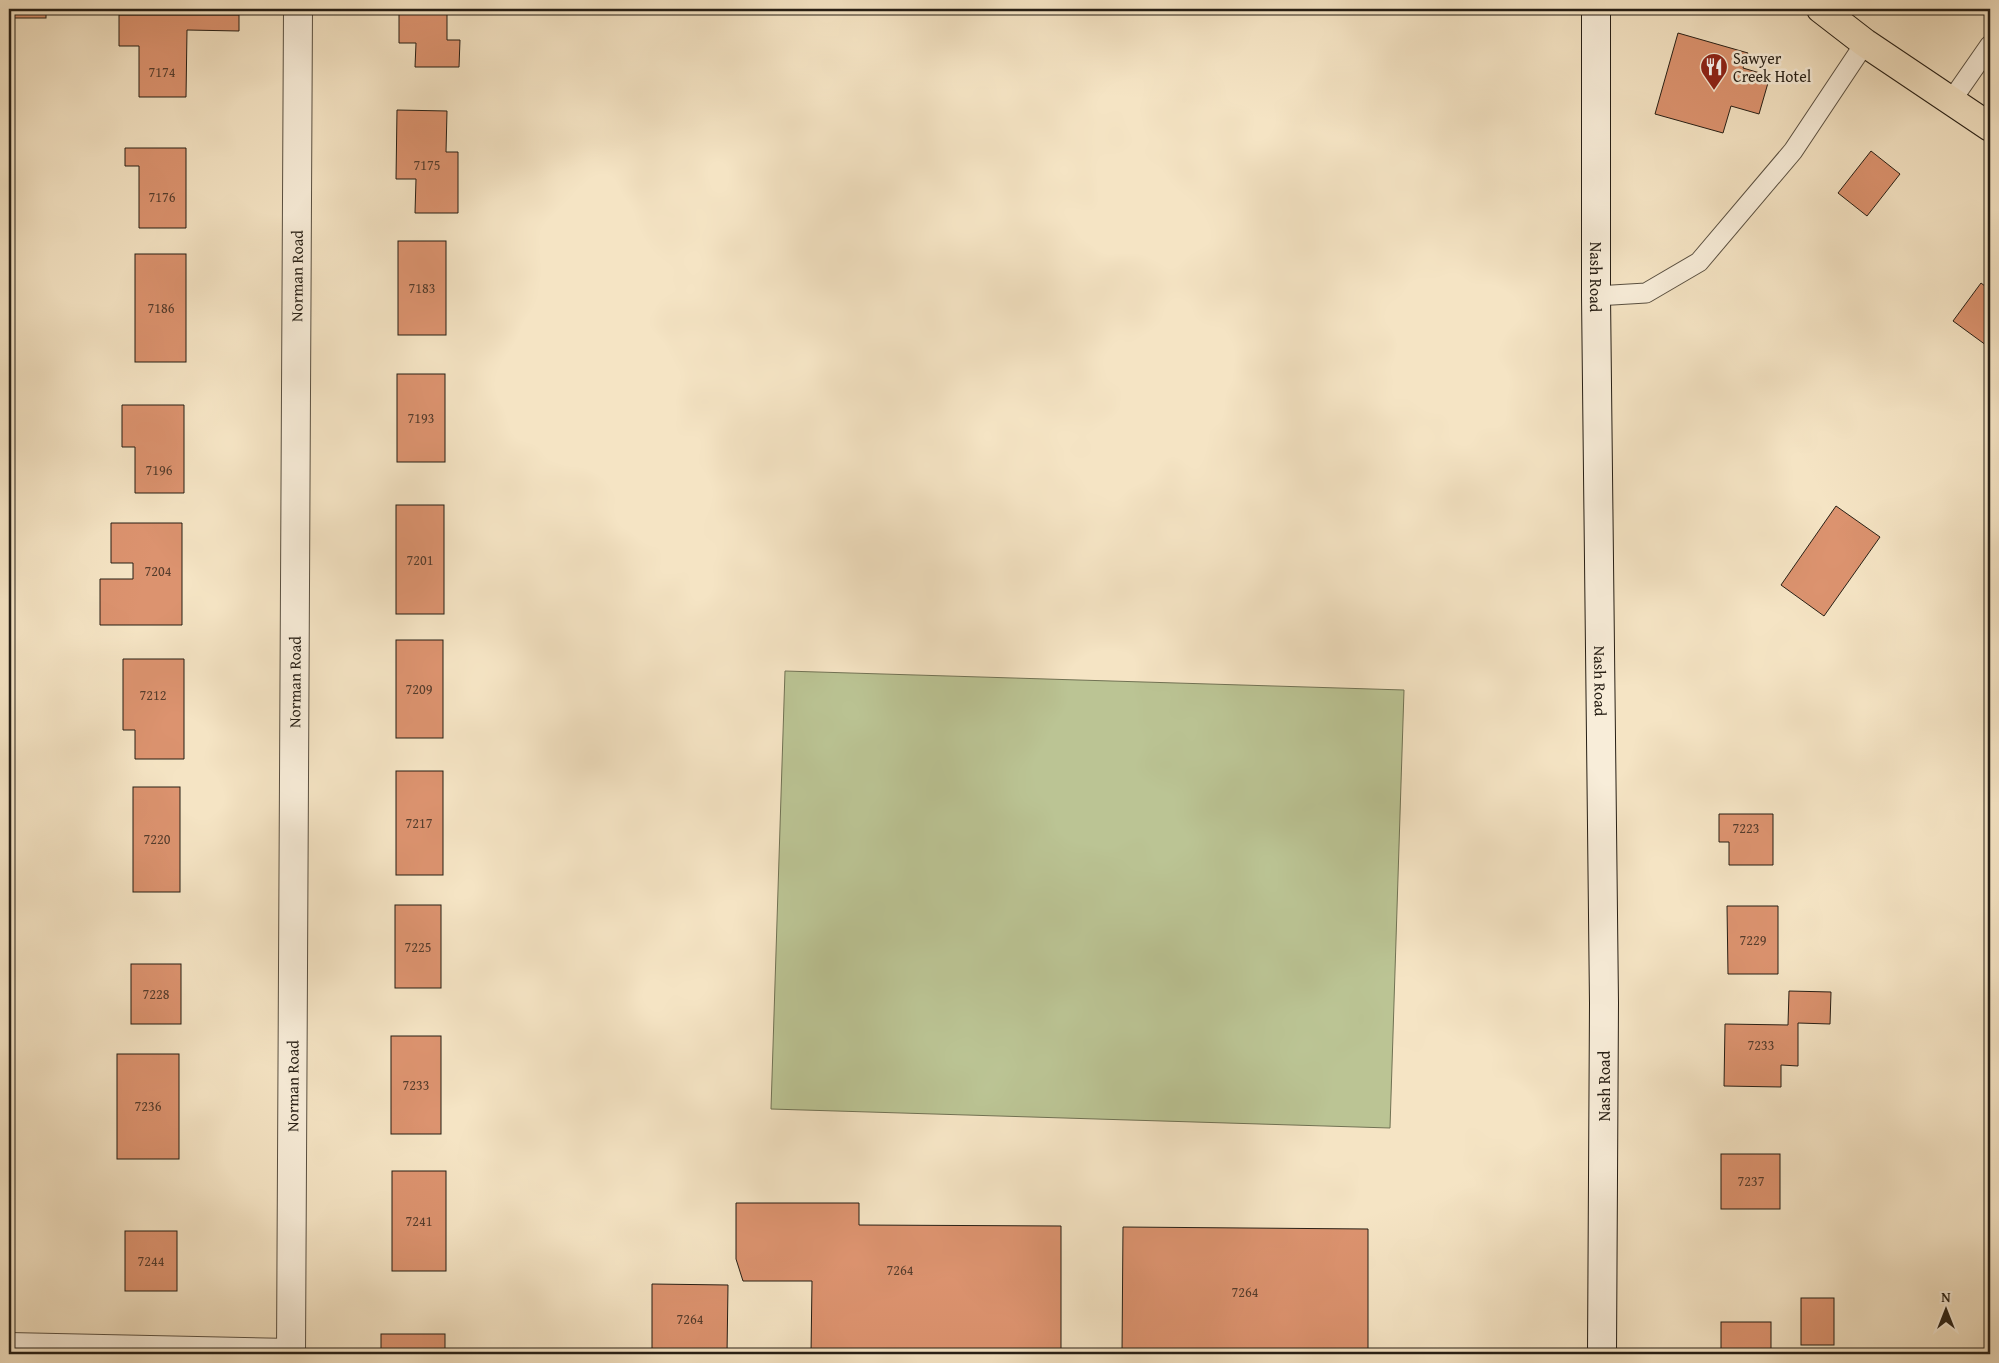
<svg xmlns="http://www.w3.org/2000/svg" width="1999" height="1363" viewBox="0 0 1999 1363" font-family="'Gentium Book Plus',serif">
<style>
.green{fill:#bbc494;stroke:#717254}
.building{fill:#dc936f;stroke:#271f15}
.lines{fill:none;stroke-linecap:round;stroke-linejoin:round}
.lane-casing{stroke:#5a5041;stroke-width:21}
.street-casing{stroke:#5a5041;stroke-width:30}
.secondary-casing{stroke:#271f15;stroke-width:30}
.primary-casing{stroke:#271f15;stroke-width:30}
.lane{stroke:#f8edd9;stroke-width:19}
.street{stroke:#f8edd9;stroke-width:28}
.secondary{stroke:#f8edd9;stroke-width:28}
.primary{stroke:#f5e4c4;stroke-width:28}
.labels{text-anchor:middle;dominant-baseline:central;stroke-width:5;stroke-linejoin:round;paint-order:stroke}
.number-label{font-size:14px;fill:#543c2c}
.poi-label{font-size:16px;fill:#271f15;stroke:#f8edd9;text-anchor:start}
.street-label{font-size:16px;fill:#271f15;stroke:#f8edd9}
</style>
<rect width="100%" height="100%" fill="#f5e4c4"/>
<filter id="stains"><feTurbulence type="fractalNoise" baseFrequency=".004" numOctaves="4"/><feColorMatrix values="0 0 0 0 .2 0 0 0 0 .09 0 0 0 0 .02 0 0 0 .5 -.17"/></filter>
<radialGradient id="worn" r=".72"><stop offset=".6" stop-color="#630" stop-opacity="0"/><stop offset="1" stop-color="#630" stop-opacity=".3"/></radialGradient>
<path class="green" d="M785,671L1404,690L1390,1128L771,1109Z"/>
<g class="building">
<rect x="9" y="9" width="37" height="9"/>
<path d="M399,9H447V40H460L459,67H415L416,43H399Z"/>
<path d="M119,15H239V31L187,30L186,97H139V46H119Z"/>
<path d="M1678,33L1748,53L1743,68L1770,76L1759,114L1731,106L1723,133L1655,114Z"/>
<path d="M397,110L447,111L446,152H458V213H415L416,179H396Z"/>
<path d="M125,148H186V228H139V166H125Z"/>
<path d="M1871,151L1900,174L1867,216L1838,193Z"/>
<rect x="398" y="241" width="48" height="94"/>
<rect x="135" y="254" width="51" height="108"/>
<path d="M1981,283L1990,290V348L1953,321Z"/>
<rect x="397" y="374" width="48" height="88"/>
<path d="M122,405H184V493H135V447H122Z"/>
<rect x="396" y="505" width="48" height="109"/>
<path d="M1836,506L1880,537L1824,616L1781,585Z"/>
<path d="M111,523H182V625H100V579H133V563H111Z"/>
<rect x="396" y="640" width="47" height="98"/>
<path d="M123,659H184V759H135V730H123Z"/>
<rect x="396" y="771" width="47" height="104"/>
<rect x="133" y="787" width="47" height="105"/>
<path d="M1719,814H1773V865H1729V842H1719Z"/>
<rect x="395" y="905" width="46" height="83"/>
<path d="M1727,906H1778V974H1728Z"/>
<rect x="131" y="964" width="50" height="60"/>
<path d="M1789,991L1831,992L1830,1024L1798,1023V1066L1781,1065V1087L1724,1086L1725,1024L1788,1025Z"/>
<rect x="391" y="1036" width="50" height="98"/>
<rect x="117" y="1054" width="62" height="105"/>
<rect x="1721" y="1154" width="59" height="55"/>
<rect x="392" y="1171" width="54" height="100"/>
<path d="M736,1203H859V1225L1061,1226V1354H811L812,1281H743L736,1259Z"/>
<path d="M1123,1227L1368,1229V1354H1122Z"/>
<rect x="125" y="1231" width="52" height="60"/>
<path d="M652,1284L728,1285L727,1354H652Z"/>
<rect x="1801" y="1298" width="33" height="47"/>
<rect x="1721" y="1322" width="50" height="32"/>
<rect x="381" y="1334" width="64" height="20"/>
</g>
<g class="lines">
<defs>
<g id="lane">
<path d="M1951,101L1990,45"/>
<path d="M1596,296L1646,293L1699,262L1793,151L1865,43"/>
</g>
<g id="street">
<path d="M9,1347L291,1353"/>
<path id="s1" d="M291,1354L298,9"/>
</g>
<g id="secondary">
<path id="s2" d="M1596,9V296L1604,1003L1602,1354"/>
</g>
<path id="primary" d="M1821,9L1865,43L1990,127"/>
</defs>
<use href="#lane" class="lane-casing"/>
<use href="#street" class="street-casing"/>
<use href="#secondary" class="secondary-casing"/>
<use href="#primary" class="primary-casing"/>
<use href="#lane" class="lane"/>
<use href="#street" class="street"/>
<use href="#secondary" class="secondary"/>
<use href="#primary" class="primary"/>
</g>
<defs>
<symbol id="restaurant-pin" viewBox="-11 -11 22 30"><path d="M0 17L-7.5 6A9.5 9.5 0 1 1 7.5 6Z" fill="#8f2418" stroke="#f8edd9"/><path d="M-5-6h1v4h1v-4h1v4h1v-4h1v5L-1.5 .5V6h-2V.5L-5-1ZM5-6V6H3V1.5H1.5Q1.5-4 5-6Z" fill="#fff"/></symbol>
</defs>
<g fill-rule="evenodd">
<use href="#restaurant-pin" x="1698" y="51" width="32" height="43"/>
</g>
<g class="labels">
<g class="number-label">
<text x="162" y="72">7174</text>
<text x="427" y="165">7175</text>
<text x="162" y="197">7176</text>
<text x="422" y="288">7183</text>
<text x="161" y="308">7186</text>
<text x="421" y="418">7193</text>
<text x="159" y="470">7196</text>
<text x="420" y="560">7201</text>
<text x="158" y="571">7204</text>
<text x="419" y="689">7209</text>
<text x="153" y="695">7212</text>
<text x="419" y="823">7217</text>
<text x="1746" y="828">7223</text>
<text x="157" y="839">7220</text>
<text x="1753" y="940">7229</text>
<text x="418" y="947">7225</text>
<text x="156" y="994">7228</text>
<text x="1761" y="1045">7233</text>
<text x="416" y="1085">7233</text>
<text x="148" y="1106">7236</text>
<text x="1751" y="1181">7237</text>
<text x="419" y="1221">7241</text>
<text x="151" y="1261">7244</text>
<text x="900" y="1270">7264</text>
<text x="1245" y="1292">7264</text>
<text x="690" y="1319">7264</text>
</g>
<g class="poi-label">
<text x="1733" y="58">Sawyer<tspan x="1733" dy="18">Creek Hotel</tspan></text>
</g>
<g class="street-label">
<text stroke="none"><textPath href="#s1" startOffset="1078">Norman Road</textPath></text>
<text stroke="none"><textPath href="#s2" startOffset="268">Nash Road</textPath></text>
<text stroke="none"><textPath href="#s1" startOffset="672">Norman Road</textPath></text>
<text stroke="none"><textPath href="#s2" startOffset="672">Nash Road</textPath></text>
<text stroke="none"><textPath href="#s1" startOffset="268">Norman Road</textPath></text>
<text transform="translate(1604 1086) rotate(-90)">Nash Road</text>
</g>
</g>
<rect width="1999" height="1363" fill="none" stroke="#f5e4c4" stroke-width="30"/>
<rect x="10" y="10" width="1979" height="1343" fill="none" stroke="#271f15" stroke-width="2.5"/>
<rect x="15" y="15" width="1969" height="1333" fill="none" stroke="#271f15"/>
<g transform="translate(1946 1310)" stroke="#f8edd9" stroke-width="4" paint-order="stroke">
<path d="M0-4L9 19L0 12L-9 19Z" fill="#271f15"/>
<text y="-8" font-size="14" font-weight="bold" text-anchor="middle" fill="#271f15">N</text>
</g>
<rect width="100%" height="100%" filter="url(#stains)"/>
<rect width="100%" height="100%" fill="url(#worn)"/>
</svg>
